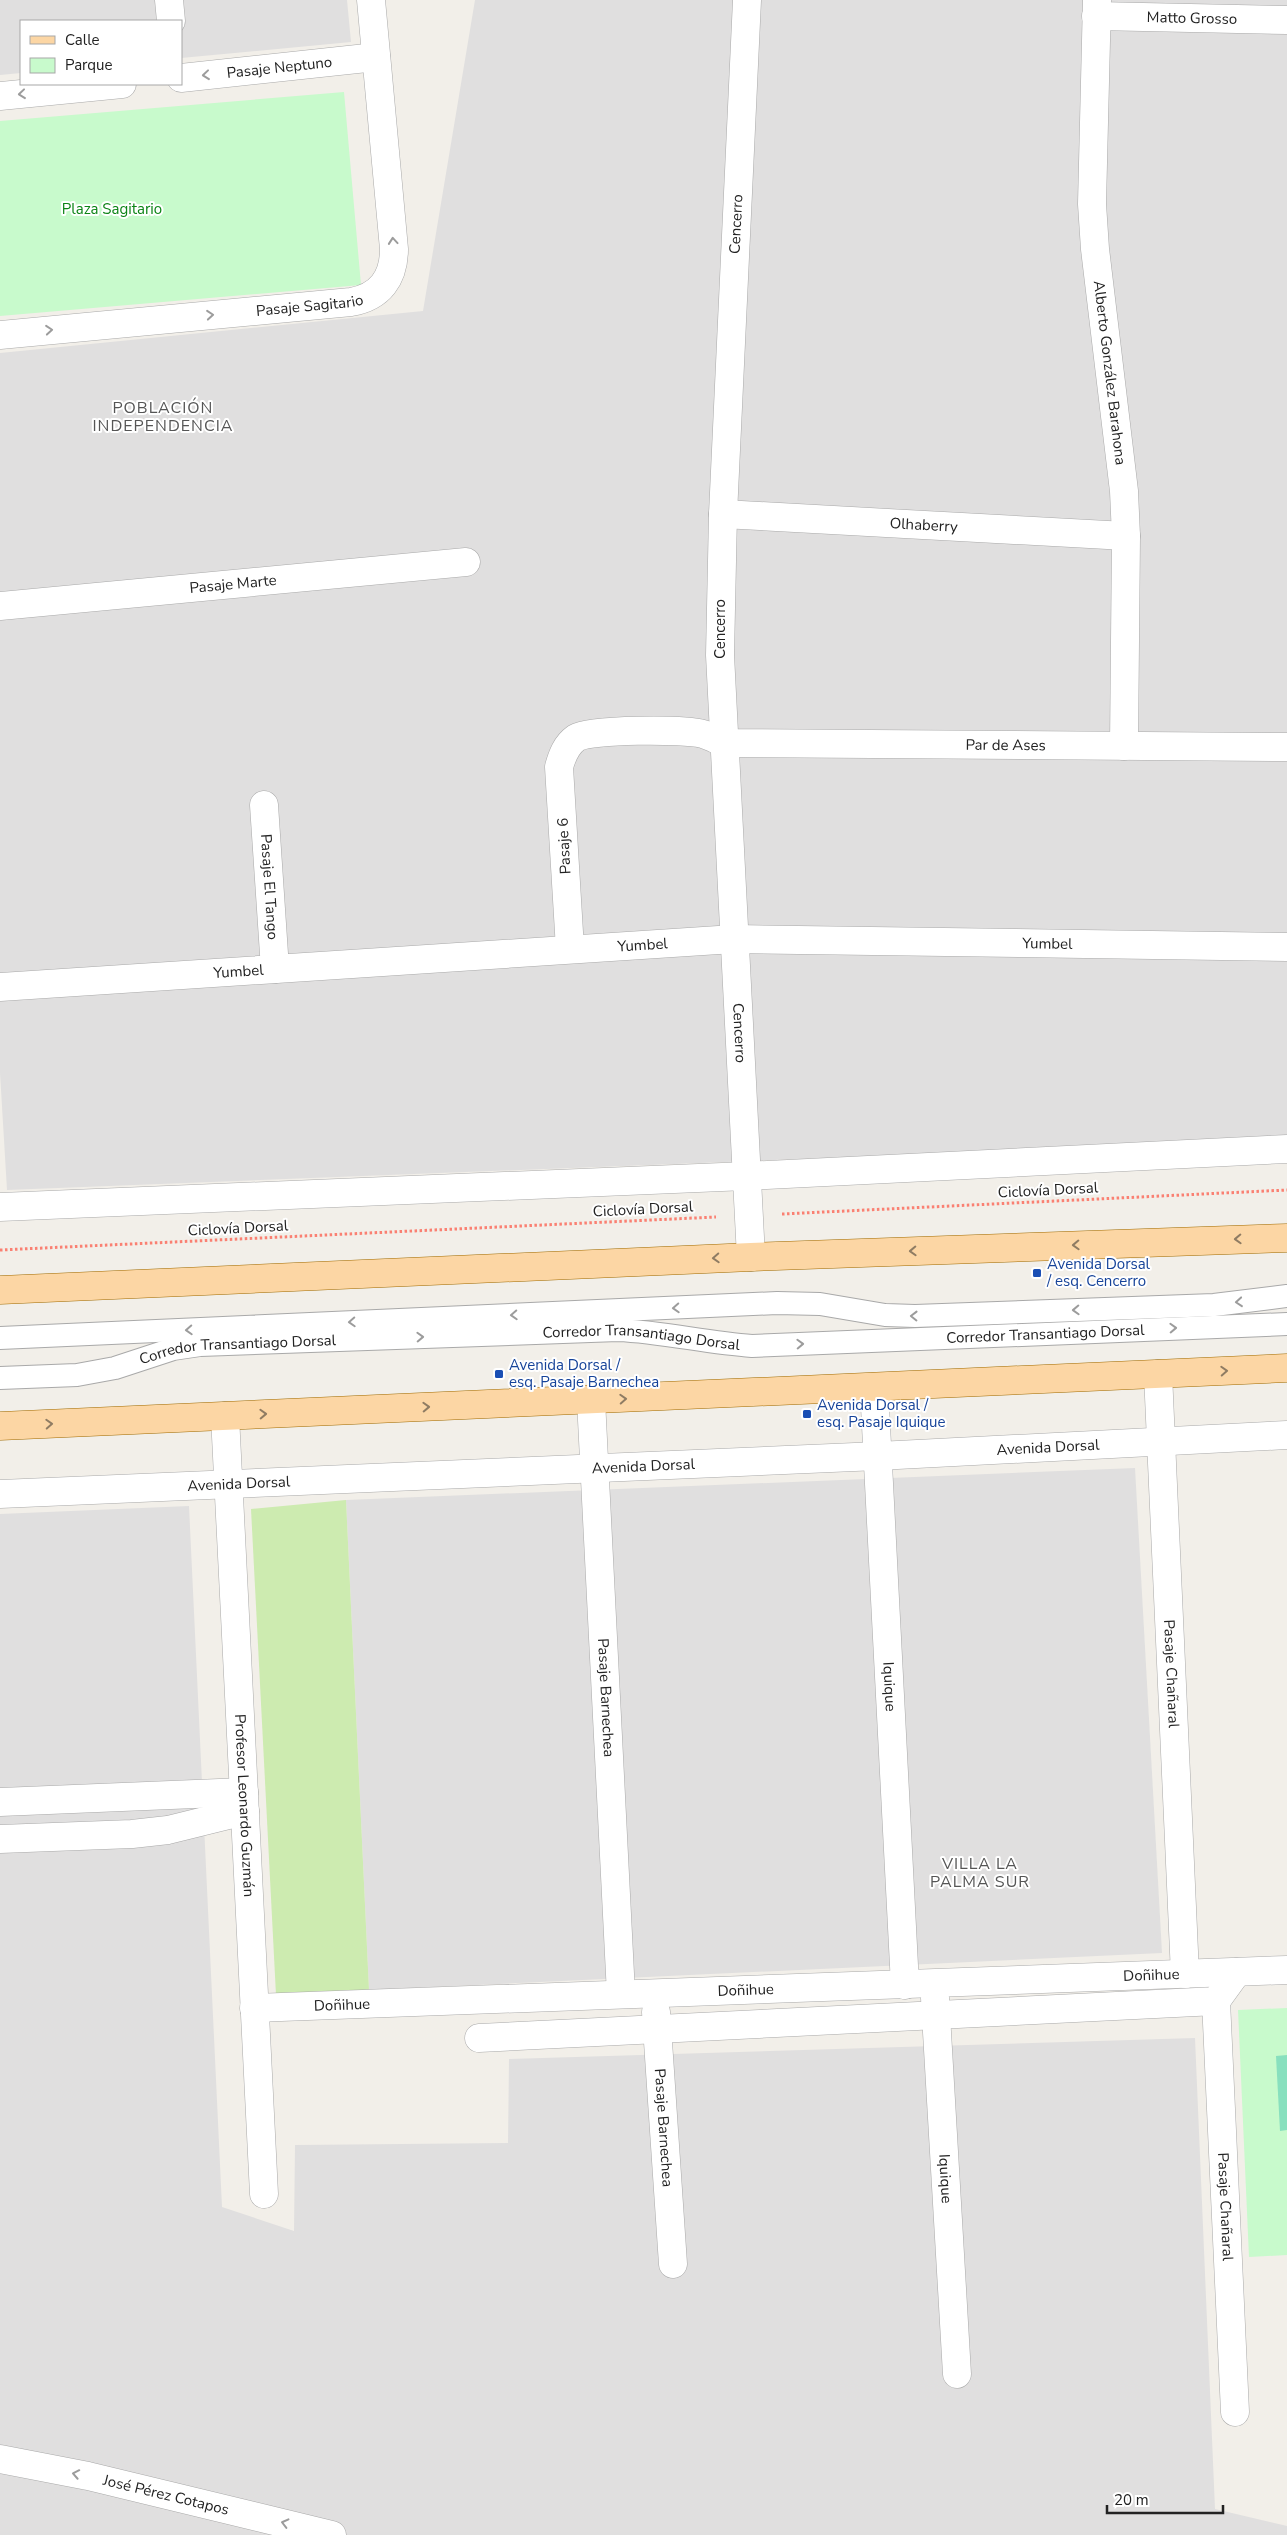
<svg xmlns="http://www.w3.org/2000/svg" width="1287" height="2535" viewBox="0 0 1287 2535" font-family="'Nunito Sans',sans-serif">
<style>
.residential{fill:#e0dfdf}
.grass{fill:#cdebb0}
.park{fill:#c8facc}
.pitch{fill:#88e0be}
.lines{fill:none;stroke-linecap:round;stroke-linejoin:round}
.lane-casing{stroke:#a9a9a9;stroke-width:24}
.street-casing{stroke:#a9a9a9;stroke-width:29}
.primary-casing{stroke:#a06b00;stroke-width:29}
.path{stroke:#fa8072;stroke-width:3;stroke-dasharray:2.5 2.5;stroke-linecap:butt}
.lane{stroke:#fff;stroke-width:22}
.street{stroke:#fff;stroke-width:28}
.primary{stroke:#fcd6a4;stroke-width:28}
.oneway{stroke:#9c9c9c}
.oneway2{stroke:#8f7c63}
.transit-dot{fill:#1a4fb4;stroke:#fff;stroke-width:2}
.labels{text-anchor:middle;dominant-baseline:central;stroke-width:4;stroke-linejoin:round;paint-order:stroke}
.street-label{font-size:15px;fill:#222;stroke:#fff}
.park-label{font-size:15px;fill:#0c8416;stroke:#fff}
.transit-label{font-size:15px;fill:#164399;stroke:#fff;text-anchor:start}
.neighbourhood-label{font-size:16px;letter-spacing:1px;fill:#555;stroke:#fff}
</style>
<rect width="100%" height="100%" fill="#f2efe9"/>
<g class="residential">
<path d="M0,0H347L351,42L181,58V21H21V73L0,75Z"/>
<path d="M475,0H1287V1140L7,1190L0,1073V353L423,311Z"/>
<path d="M1135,1468L1162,1953L369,1990L346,1500Z"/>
<path d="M189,1506L222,2207L294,2231L295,2145L508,2143L509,2059L1195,2038L1215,2509L1287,2526V2535H0V1514Z"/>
</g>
<path class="grass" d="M346,1500L369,1990L276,1995L251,1509Z"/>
<g class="park">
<path d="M344,92L361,285L0,316V121Z"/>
<path d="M1287,2008V2255L1249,2257L1238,2010Z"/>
</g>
<path class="pitch" d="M1287,2055V2130L1280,2131L1276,2056Z"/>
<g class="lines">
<defs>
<g id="lane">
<path d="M0,1338L777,1303L820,1304L885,1315L915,1316L1214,1305L1287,1296"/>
<path id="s1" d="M0,1378L77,1375L115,1368L173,1349L200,1345L618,1330C663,1332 707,1343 752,1346L1287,1324"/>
</g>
<g id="street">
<path d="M169,0L171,21"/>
<path id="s2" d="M747,0L723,514L720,655L751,1257"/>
<path id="s3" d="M1097,0L1092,204L1095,249L1124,491L1126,536L1124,746"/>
<path id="s4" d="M1096,16L1287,20"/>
<path id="s5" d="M181,78L376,57"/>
<path d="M0,96L122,84"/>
<path id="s6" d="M0,335L351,302C380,297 394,278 394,249L371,0"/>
<path id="s7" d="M723,514L1126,536"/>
<path id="s8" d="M0,606L466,562"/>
<path id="s9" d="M264,805L275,969"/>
<path id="s10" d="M570,949L559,767C562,756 566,745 576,738C591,729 684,729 703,734C710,736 717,740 724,743L1287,747"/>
<path id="s11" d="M0,987L734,939L1287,947"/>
<path d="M0,1207L746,1176L1287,1149"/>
<path id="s12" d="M1158,1374L1185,1974"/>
<path id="s13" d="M874,1387L905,1985"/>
<path id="s14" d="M591,1400L621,1994"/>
<path id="s15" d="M225,1416L264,2194"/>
<path id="s16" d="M0,1494L878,1456L1287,1435"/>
<path d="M0,1802L244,1792"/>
<path d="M0,1839L132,1834L168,1830L245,1811"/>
<path id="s17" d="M935,1998L957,2374"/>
<path id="s18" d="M1216,2001L1235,2412"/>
<path id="s19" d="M254,2008L1287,1970"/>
<path id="s20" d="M656,2012L673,2264"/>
<path d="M479,2038L1216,2001L1237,1972"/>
<path id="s21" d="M0,2459L88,2476L332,2535"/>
</g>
<g id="primary">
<path d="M0,1290L751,1257L1287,1238"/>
<path d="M0,1426L1287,1368"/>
</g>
</defs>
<use href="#lane" class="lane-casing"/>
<use href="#street" class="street-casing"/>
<use href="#primary" class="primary-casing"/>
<g class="path">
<path d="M782,1214L1287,1190"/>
<path d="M0,1250L716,1217"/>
</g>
<use href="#lane" class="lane"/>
<use href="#street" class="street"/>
<use href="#primary" class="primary"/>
</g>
<defs><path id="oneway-chevron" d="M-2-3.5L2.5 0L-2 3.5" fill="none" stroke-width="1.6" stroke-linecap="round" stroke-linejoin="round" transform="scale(1.25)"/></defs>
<g class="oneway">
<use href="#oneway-chevron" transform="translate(206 75) rotate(174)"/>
<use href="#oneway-chevron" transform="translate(22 94) rotate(174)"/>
<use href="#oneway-chevron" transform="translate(393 241) rotate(-95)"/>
<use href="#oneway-chevron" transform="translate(210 315) rotate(-5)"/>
<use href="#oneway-chevron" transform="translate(49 330) rotate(-5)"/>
<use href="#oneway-chevron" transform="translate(1239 1302) rotate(175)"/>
<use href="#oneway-chevron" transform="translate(676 1308) rotate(177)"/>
<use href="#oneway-chevron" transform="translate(1076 1310) rotate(178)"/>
<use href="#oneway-chevron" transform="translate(514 1315) rotate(177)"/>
<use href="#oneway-chevron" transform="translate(914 1316) rotate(-179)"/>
<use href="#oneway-chevron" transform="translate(352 1322) rotate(177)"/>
<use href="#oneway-chevron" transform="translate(1173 1328) rotate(-2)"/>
<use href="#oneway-chevron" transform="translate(189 1330) rotate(177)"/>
<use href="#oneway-chevron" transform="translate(420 1337) rotate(-2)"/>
<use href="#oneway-chevron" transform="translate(800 1344) rotate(-2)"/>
<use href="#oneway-chevron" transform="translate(76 2474) rotate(-169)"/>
<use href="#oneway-chevron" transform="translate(285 2523) rotate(-166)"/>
</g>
<g class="oneway2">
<use href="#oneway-chevron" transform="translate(1238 1239) rotate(178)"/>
<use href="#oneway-chevron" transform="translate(1076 1245) rotate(178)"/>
<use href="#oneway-chevron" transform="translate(913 1251) rotate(178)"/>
<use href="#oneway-chevron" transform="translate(716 1258) rotate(177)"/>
<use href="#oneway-chevron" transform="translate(1224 1371) rotate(-3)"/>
<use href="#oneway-chevron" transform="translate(623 1399) rotate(-3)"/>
<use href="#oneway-chevron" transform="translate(426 1407) rotate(-2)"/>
<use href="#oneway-chevron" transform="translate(263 1414) rotate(-2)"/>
<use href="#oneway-chevron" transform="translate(49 1424) rotate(-3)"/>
</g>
<g class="transit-dot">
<rect x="1032" y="1268" width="10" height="10" rx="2.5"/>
<rect x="494" y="1369" width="10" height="10" rx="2.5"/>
<rect x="802" y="1409" width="10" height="10" rx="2.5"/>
</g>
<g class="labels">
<g class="street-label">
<text stroke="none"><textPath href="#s4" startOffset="96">Matto Grosso</textPath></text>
<text stroke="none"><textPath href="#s5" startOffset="99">Pasaje Neptuno</textPath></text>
<text transform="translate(736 224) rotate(-87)">Cencerro</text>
<text stroke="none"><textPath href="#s6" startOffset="311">Pasaje Sagitario</textPath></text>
<text stroke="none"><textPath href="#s3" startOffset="374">Alberto González Barahona</textPath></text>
<text stroke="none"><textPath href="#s7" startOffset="201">Olhaberry</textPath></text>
<text stroke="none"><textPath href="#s8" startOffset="234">Pasaje Marte</textPath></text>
<text transform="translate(720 629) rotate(-90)">Cencerro</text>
<text stroke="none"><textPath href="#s10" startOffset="649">Par de Ases</textPath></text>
<text transform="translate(564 846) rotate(-93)">Pasaje 6</text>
<text stroke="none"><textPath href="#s9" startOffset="82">Pasaje El Tango</textPath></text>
<text stroke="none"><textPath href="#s11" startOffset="1049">Yumbel</textPath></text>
<text stroke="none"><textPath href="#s11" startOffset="644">Yumbel</textPath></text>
<text stroke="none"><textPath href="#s11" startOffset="239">Yumbel</textPath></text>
<text stroke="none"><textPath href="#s2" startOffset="1034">Cencerro</textPath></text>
<text transform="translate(1048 1190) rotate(-3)">Ciclovía Dorsal</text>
<text transform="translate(643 1209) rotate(-3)">Ciclovía Dorsal</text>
<text transform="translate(238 1228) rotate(-3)">Ciclovía Dorsal</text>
<text stroke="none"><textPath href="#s1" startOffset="1051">Corredor Transantiago Dorsal</textPath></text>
<text stroke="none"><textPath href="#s1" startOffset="646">Corredor Transantiago Dorsal</textPath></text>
<text stroke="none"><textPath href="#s1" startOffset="241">Corredor Transantiago Dorsal</textPath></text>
<text stroke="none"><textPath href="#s16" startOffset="1049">Avenida Dorsal</textPath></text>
<text stroke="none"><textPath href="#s16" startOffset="644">Avenida Dorsal</textPath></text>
<text stroke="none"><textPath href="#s16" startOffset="239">Avenida Dorsal</textPath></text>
<text stroke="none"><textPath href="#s12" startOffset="300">Pasaje Chañaral</textPath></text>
<text stroke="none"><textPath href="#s13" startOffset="300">Iquique</textPath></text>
<text stroke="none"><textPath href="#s14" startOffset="298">Pasaje Barnechea</textPath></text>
<text stroke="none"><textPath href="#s15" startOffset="390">Profesor Leonardo Guzmán</textPath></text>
<text stroke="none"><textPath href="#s19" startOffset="898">Doñihue</textPath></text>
<text stroke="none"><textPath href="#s19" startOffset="492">Doñihue</textPath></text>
<text stroke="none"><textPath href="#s19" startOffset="88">Doñihue</textPath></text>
<text stroke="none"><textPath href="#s20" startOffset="116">Pasaje Barnechea</textPath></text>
<text stroke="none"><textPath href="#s17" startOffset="181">Iquique</textPath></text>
<text stroke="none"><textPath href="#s18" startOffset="206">Pasaje Chañaral</textPath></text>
<text stroke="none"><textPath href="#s21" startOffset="170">José Pérez Cotapos</textPath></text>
</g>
<g class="park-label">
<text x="112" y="209">Plaza Sagitario</text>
</g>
<g class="transit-label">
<text x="1047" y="1264">Avenida Dorsal<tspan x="1047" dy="17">/ esq. Cencerro</tspan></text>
<text x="509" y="1365">Avenida Dorsal /<tspan x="509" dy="17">esq. Pasaje Barnechea</tspan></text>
<text x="817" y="1405">Avenida Dorsal /<tspan x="817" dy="17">esq. Pasaje Iquique</tspan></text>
</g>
<g class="neighbourhood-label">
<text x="163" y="408">POBLACIÓN<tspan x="163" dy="18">INDEPENDENCIA</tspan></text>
<text x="980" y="1864">VILLA LA<tspan x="980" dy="18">PALMA SUR</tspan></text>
</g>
</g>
<rect x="20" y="20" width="162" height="65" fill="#ffffff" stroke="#a7a7a7"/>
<rect x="30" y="36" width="25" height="8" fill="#fcd6a4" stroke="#a7a7a7"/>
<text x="65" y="45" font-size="15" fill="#222222">Calle</text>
<rect x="30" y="58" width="25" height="15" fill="#c8facc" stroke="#a7a7a7"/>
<text x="65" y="70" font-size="15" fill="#222222">Parque</text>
<path d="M1107 2505v8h116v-8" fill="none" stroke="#222222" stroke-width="2.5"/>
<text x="1114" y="2505" font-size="15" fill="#222222" stroke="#ffffff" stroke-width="4" paint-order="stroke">20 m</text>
</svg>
